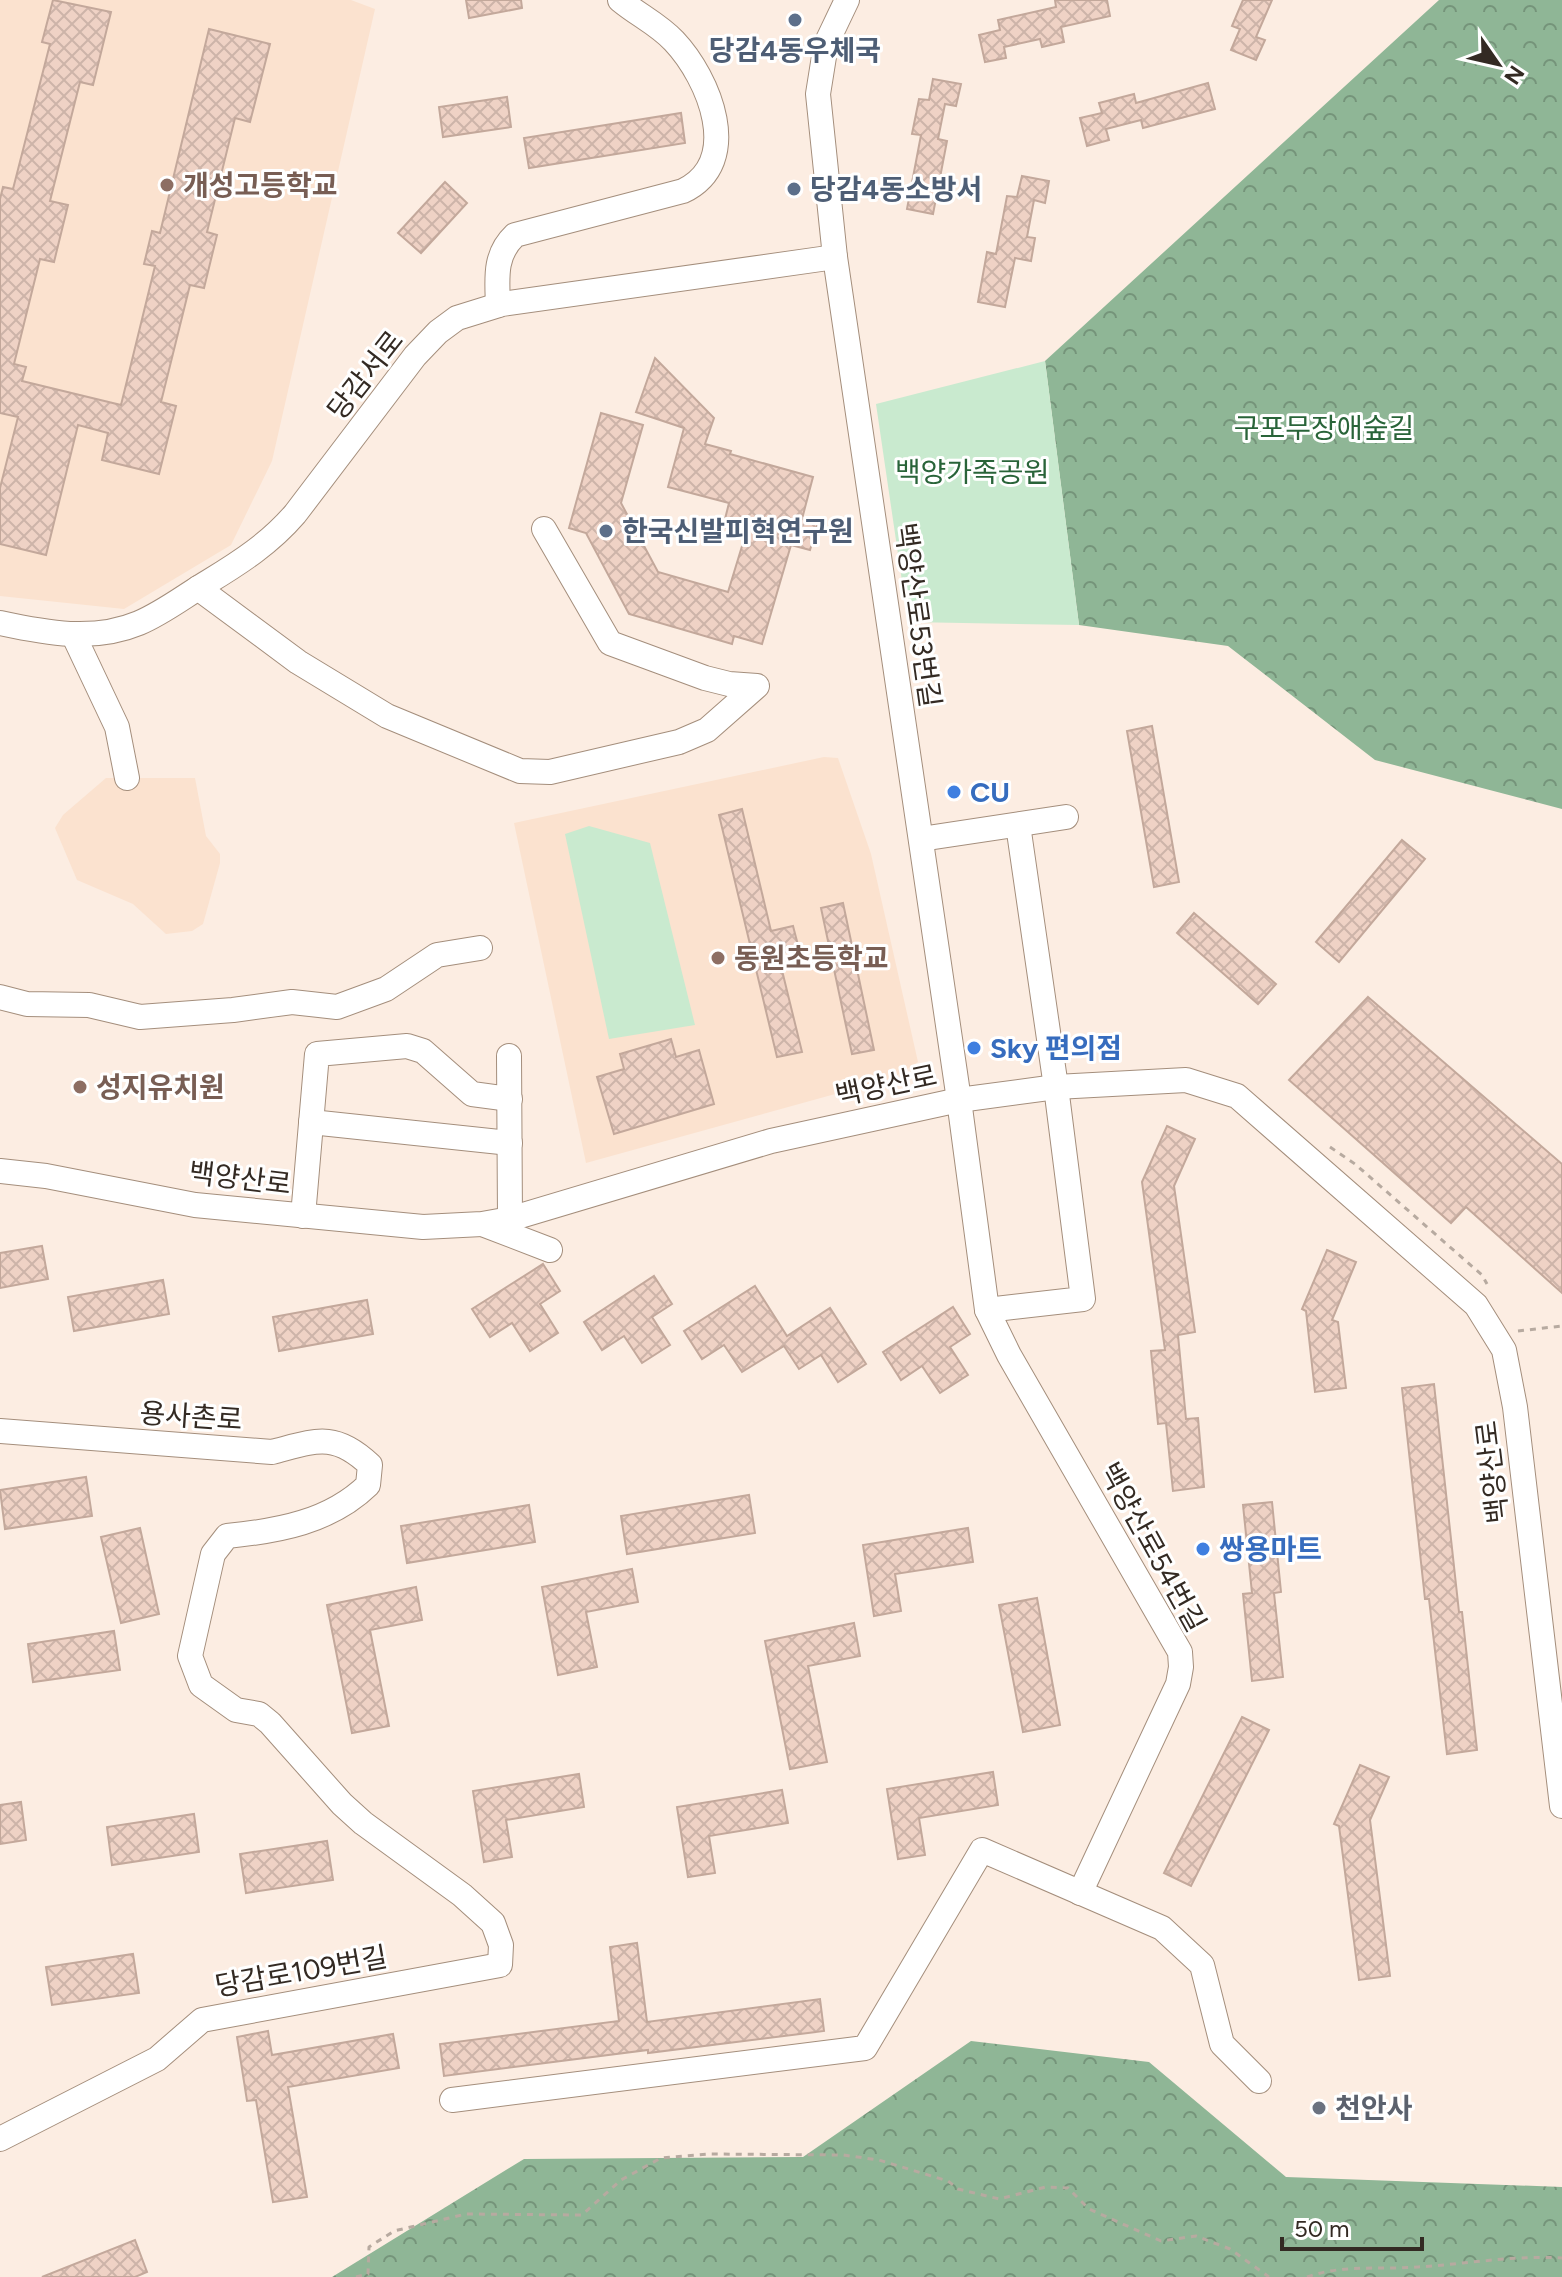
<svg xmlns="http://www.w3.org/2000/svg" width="1562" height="2277" viewBox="0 0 1562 2277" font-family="Figtree,'Noto Sans KR',sans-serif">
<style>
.built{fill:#fbe2cf}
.forest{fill:url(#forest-crowns)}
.park{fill:#c9eacf}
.building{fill:url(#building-cross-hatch);stroke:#c3a89b;stroke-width:2}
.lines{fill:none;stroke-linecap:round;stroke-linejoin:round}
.minor-casing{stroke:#a48e7c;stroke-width:26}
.path{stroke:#b7aaa0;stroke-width:3;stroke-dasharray:6 6;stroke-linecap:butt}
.minor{stroke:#fff;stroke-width:24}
.service-dot{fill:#5c6f8a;stroke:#fff;stroke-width:3}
.education-dot{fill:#8d6e63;stroke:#fff;stroke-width:3}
.shop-dot{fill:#3f7fe0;stroke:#fff;stroke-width:3}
.worship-dot{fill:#6b7280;stroke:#fff;stroke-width:3}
.labels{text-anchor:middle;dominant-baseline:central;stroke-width:6;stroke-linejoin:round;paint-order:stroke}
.service-label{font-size:28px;font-weight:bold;fill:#4e5e75;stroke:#fff;text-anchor:start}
.education-label{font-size:28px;font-weight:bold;fill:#785e54;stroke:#fff;text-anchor:start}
.street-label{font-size:28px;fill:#332a23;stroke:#fff}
.park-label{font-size:28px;fill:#296439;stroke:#fff}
.shop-label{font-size:28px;font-weight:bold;fill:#366cbe;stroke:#fff;text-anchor:start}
.worship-label{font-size:28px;font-weight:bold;fill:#5b616d;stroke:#fff;text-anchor:start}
</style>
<defs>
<pattern id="forest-crowns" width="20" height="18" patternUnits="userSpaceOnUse" patternTransform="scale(2)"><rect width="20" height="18" fill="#8fb696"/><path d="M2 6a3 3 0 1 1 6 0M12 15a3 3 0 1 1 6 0" fill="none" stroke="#75947a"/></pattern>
<pattern id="building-cross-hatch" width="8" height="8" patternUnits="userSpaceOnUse" patternTransform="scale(2)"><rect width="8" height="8" fill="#efd2c5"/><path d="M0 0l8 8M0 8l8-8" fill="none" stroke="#cdb4a9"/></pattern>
</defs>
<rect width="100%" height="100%" fill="#fcede2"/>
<g class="built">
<path d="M0,0H351L375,9L272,461L231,545L124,609L0,596Z"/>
<path d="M824,757L838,758L871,854L918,1062L893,1078L586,1163L514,823Z"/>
<path d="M106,778H195L206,836L220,854V863L203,924L192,931L166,934L133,904L77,880L55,828L63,815Z"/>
</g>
<g class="forest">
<path d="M1439,0H1562V809L1375,760L1228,646L1079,625L1045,361Z"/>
<path d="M971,2041L1149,2062L1286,2177L1562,2187V2277H332L524,2159L803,2157Z"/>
</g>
<g class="park">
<path d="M1045,361L1079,625L908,622L876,404Z"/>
<path d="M589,826L650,843L695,1025L609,1039L565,834Z"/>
</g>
<g class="building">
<path d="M53,0L111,12L93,85L80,82L50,201L68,205L54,262L40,259L14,364L26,367L22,381L121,405L155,266L144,264L152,231L160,233L209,29L270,44L250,122L235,118L207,232L217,235L204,288L190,285L161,402L176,406L159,474L102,460L108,433L78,425L46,555L0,544V488L18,417L0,413V199L3,187L13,189L50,44L42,42Z"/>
<path d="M466,0H521L522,8L469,18Z"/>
<path d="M1055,0H1107L1110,16L1061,27L1064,42L1042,47L1040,39L1004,47L1006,58L985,62L979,35L1000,30L998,20L1056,7Z"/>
<path d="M1243,0H1272L1256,37L1265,40L1256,60L1231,50L1240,29L1232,26Z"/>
<path d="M933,79L961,84L956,106L945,104L938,139L947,141L933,214L907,209L921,135L912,134L919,99L929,100Z"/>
<path d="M1208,83L1215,109L1143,128L1141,120L1106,129L1109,140L1087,146L1080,118L1102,113L1099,103L1134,94L1136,103Z"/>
<path d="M507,97L511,127L443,137L439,107Z"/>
<path d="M681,113L685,143L529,168L524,138Z"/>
<path d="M1022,176L1049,181L1045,203L1034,200L1027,237L1035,238L1031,261L1015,258L1005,307L978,302L987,252L996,254L1007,196L1017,197Z"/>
<path d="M445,182L467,203L421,253L398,233Z"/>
<path d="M655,358L714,418L705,444L731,451L730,454L813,477L802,519L818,523L810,550L791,545L762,644L734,636L732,644L629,614L586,533L569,528L601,413L643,425L621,503L658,572L728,592L746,533L723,527L729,503L668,487L684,428L636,412Z"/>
<path d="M1152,726L1179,882L1154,887L1127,731Z"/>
<path d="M742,809L771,931L793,926L799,949L778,954L802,1052L777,1057L719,815Z"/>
<path d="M1402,840L1425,859L1339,962L1316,942Z"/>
<path d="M843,903L874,1050L852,1054L821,908Z"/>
<path d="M1194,913L1276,984L1258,1004L1177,933Z"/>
<path d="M1368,997L1562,1164V1293L1466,1207L1451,1223L1289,1080Z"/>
<path d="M671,1039L676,1057L699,1050L714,1104L614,1134L597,1077L624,1069L620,1054Z"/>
<path d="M1167,1126L1195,1139L1174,1186L1195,1332L1178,1335L1186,1419L1198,1418L1204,1487L1173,1491L1166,1423L1158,1424L1151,1351L1165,1350L1142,1182Z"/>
<path d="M42,1246L48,1279L0,1288V1253Z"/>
<path d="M1327,1250L1356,1262L1332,1320L1338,1322L1346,1388L1315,1392L1306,1311L1302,1309Z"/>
<path d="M543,1264L560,1291L540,1304L558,1333L530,1351L512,1323L490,1337L472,1309Z"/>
<path d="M654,1276L672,1304L652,1317L670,1345L642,1363L624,1336L602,1350L584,1322Z"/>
<path d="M163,1280L169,1314L74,1331L68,1297Z"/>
<path d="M755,1286L787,1336L830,1308L866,1364L838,1382L821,1355L799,1369L784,1346L742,1372L724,1345L702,1359L684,1331Z"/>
<path d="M367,1300L373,1334L279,1351L273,1317Z"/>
<path d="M953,1307L970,1334L950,1347L968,1375L940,1393L922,1366L901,1380L883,1352Z"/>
<path d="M1434,1384L1459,1612H1462L1477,1750L1447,1754L1429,1599H1425L1402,1388Z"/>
<path d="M86,1477L92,1516L5,1529L0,1490Z"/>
<path d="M749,1495L755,1533L627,1554L621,1516Z"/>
<path d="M1272,1502L1281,1592L1274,1593L1283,1677L1252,1681L1243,1594L1252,1593L1243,1505Z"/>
<path d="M529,1505L535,1542L407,1563L401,1526Z"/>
<path d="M140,1528L159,1614L121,1623L101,1537Z"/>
<path d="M968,1528L973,1562L895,1574L901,1611L874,1616L863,1545Z"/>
<path d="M632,1569L638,1602L586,1612L597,1667L558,1675L542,1587Z"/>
<path d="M416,1587L422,1620L370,1630L389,1726L352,1733L327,1605Z"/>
<path d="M1037,1598L1060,1725L1023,1732L999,1605Z"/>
<path d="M854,1623L860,1656L808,1666L827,1762L790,1769L765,1641Z"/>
<path d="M114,1631L120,1670L33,1682L28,1644Z"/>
<path d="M1242,1717L1269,1730L1191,1886L1164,1873Z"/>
<path d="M1360,1765L1389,1777L1370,1820L1390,1976L1359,1980L1339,1826L1334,1824Z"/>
<path d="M993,1772L998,1805L919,1818L925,1855L898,1859L887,1789Z"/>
<path d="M579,1774L584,1807L506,1820L512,1857L484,1862L473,1791Z"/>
<path d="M782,1790L788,1823L709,1836L715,1873L688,1877L677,1807Z"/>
<path d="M21,1802L26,1840L0,1844V1805Z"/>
<path d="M194,1814L199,1852L112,1865L107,1827Z"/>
<path d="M327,1841L333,1880L246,1893L240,1854Z"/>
<path d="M637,1943L647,2022L820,1999L824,2031L648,2053V2050L444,2076L440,2044L619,2021L610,1947Z"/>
<path d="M133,1954L139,1993L52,2005L46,1967Z"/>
<path d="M268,2031L272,2055L393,2034L399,2068L288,2087L307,2197L273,2202L256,2100L247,2101L237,2037Z"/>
<path d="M135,2240L147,2272L135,2277H42Z"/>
</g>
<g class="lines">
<defs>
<g id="minor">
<path d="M847,0L826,44L818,94L835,257L959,1100L987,1310L1009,1355L1180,1652L1181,1667L1178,1684L1080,1893"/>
<path d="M498,305C497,278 494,255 515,235L683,191C744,162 709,78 674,41C658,24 638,15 620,0"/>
<path d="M198,588L298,662L387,716L520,771L550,772L679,742L707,730L757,686L729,684L705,678L610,643L544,529"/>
<path d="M0,623C46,633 94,642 139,623C163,613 186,595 208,582C241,562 270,543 295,514L415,356L438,332L457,318L502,304L835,257"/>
<path d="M73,634L117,727L127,778"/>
<path d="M921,839L1066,817"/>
<path d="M0,997L27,1004L89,1005L140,1017L233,1010L292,1002L337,1007L386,989L437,955L480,948"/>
<path d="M509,1056L510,1219"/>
<path d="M311,1122L510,1143"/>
<path d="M0,1171L46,1176L195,1205L423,1227L482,1224L510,1219L771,1141L959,1100L1056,1087L1186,1080L1237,1096L1476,1305L1504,1350L1515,1407L1562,1806"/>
<path d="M303,1216L317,1054L407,1046L423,1051L472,1094L510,1099"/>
<path d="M485,1225L550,1250"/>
<path d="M987,1310L1083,1299L1056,1087L1018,825"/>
<path d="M0,1431L272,1452C315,1441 334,1431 370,1465L368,1485C330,1522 278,1531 227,1536L213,1554L190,1656L201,1685L236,1710L259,1714L270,1723L342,1804L363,1823L462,1895L493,1923L501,1945L500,1965L202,2020L157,2059L0,2139"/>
<path d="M452,2100L865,2048L982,1850L1162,1928L1202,1965L1222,2044L1259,2081"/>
</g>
</defs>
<use href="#minor" class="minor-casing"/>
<g class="path">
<path d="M1330,1147L1355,1164L1482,1275L1487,1284"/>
<path d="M1518,1331L1562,1326"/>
<path d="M356,2277L368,2274L369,2247L394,2231L466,2214L582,2215L621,2180L661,2158L710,2154L843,2155L879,2160L948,2181L958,2189L999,2199L1046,2187L1068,2188L1089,2209L1161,2241L1196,2236L1230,2249L1269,2277"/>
<path d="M1307,2277C1343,2264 1381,2270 1418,2267C1466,2264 1514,2255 1562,2258"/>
</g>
<use href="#minor" class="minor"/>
</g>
<g class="service-dot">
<circle cx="795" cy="20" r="8"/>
<circle cx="794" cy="189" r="8"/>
<circle cx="606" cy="531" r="8"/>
</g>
<g class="education-dot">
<circle cx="167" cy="185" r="8"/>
<circle cx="718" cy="958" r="8"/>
<circle cx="80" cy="1087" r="8"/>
</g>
<g class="shop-dot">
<circle cx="954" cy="792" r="8"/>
<circle cx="974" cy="1048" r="8"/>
<circle cx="1203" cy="1549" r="8"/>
</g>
<circle class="worship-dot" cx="1319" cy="2108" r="8"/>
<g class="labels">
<g class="service-label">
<text x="795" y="50" text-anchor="middle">당감4동우체국</text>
<text x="810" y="189">당감4동소방서</text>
<text x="622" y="531">한국신발피혁연구원</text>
</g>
<g class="education-label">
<text x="183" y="185">개성고등학교</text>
<text x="734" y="958">동원초등학교</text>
<text x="96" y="1087">성지유치원</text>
</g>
<g class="street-label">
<text transform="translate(365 375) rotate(-52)">당감서로</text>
<text transform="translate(918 615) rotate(82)">백양산로53번길</text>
<text transform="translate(886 1085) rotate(-12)">백양산로</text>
<text transform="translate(240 1178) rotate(7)">백양산로</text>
<text transform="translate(191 1416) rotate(4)">용사촌로</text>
<text transform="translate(1492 1472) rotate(-97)">백양산로</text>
<text transform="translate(1153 1547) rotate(61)">백양산로54번길</text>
<text transform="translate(301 1971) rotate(-10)">당감로109번길</text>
</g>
<g class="park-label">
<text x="1324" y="428">구포무장애숲길</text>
<text x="972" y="472">백양가족공원</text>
</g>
<g class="shop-label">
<text x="970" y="792">CU</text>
<text x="990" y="1048">Sky 편의점</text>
<text x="1219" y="1549">쌍용마트</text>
</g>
<g class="worship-label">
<text x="1335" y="2108">천안사</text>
</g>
</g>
<g transform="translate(1498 64) rotate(124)" stroke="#ffffff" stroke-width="6" paint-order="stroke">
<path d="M0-6L14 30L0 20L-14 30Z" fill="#332a23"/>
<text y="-12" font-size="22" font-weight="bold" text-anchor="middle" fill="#332a23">N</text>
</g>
<path d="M1282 2237v12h140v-12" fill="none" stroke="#332a23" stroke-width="4"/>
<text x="1294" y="2237" font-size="24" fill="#332a23" stroke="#ffffff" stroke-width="6" paint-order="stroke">50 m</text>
</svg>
